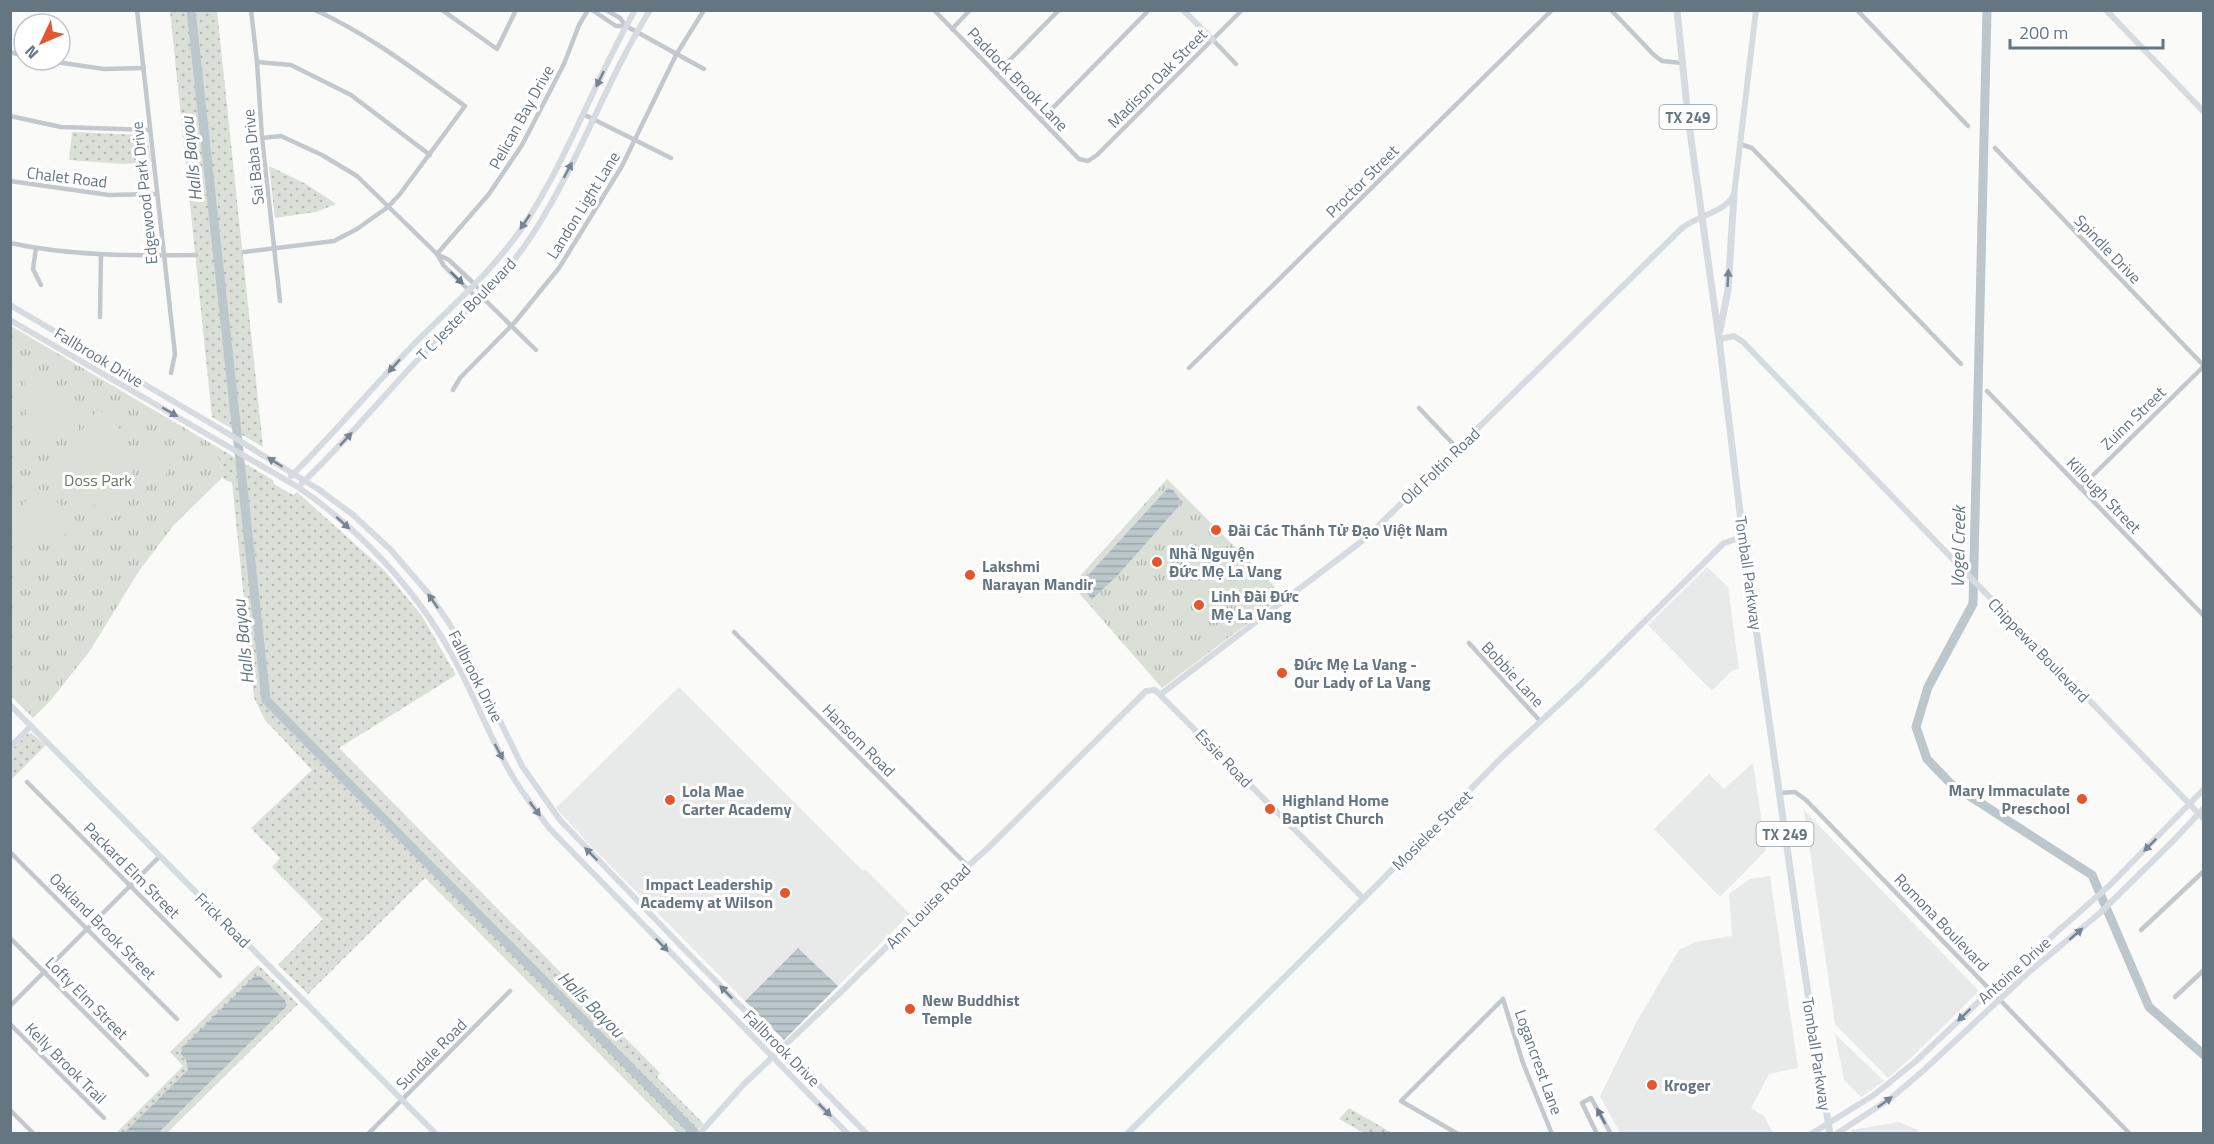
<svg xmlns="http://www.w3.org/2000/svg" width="2214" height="1144" viewBox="0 0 2214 1144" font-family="'Titillium Web',sans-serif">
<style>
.built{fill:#e8e9e9}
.grass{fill:url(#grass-dots)}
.park{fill:url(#park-tufts)}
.pitch{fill:#dadfd7}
.water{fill:url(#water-rules)}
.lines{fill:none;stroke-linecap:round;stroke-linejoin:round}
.river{stroke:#bbc7cb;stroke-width:9}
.street{stroke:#c3c8cc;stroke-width:4.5}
.secondary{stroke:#d6dbdf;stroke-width:6}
.primary{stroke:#d6dbdf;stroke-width:7}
.oneway{fill:#768591}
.oneway2{fill:#6a7a87}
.poi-dot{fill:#e4572e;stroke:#fff;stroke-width:2}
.labels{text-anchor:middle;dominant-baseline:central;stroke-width:6;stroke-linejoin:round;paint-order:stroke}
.shield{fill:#fff;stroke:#939fa8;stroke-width:1.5}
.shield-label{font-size:15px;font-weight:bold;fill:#657683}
.street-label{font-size:16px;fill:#657683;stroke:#fff}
.park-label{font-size:16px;fill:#687a64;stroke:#fff}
.poi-label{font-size:16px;font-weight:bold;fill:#657683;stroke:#fff;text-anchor:start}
.water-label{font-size:18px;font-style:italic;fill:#60757c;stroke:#fff}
</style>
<defs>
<pattern id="grass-dots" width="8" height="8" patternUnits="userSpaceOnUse" patternTransform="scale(1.5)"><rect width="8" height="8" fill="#dadfd7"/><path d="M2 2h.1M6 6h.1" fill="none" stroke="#b4b9b4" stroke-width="1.8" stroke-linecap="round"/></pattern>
<pattern id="park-tufts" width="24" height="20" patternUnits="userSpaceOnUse" patternTransform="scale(1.5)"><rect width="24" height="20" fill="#dadfd7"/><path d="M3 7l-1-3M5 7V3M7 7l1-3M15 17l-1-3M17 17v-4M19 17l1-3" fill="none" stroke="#b4b9b4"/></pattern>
<pattern id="water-rules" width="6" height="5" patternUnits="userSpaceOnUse" patternTransform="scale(1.5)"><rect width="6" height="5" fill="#bbc7cb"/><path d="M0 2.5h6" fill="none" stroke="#9ca6aa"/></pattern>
</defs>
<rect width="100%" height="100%" fill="#fafaf8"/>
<g class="built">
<path d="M1707,567L1728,587L1739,669L1733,670L1712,691L1648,625Z"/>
<path d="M679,687L863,871L865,869L910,914L838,986L798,948L745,1001L587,842L556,808Z"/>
<path d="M1753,763L1766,850L1720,897L1654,829L1709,774L1724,789Z"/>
<path d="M1804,810L1979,991L1913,1056L1888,1078L1835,1024Z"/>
<path d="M1770,876L1798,1068L1769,1074L1751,1108L1764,1116L1773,1133H1620L1600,1096L1636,1023L1679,950L1695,942L1732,936L1729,894L1750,879Z"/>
<path d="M1835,1034L1884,1081L1861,1097L1844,1080Z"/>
<path d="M1899,1122L1918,1130L1919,1133H1852L1851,1130Z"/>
</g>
<g class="grass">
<path d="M170,11H217L263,447L212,417Z"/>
<path d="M72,132L143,135L148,139L151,162L124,164L69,160Z"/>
<path d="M269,166L306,184L336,204L316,212L275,218Z"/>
<path d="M217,447L273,480L274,484L293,495L297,492L384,570L422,616L456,675L339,748L660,1073L657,1077L704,1124L694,1133H678L425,878L308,994L278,965L323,919L272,867L280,858L251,828L312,770L265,720L254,698L232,482L227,481L222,477L227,472L222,469Z"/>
<path d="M31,733L46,745L11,780V751L27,734Z"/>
<path d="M258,965L298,1004L167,1133L115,1134L183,1066L170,1052Z"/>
<path d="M1349,1108L1392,1133H1364L1339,1119Z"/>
</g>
<g class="park">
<path d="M11,326L217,447L222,469L228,472L173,526L139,571L89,652L50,701L33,718L11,696Z"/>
<path d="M1167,479L1284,596L1162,688L1072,585Z"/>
</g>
<g class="pitch">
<path d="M11,357L19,374L21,392L11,393Z"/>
<path d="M25,378C58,377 79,399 79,431H31L26,426Z"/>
<path d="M98,409C139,438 145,480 113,519L56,477L54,467Z"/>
<path d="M151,446L174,457L162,483L139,473Z"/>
<path d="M38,489L46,491L79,524C59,545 34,546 11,530V516Z"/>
</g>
<g class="water">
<path d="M1168,488L1173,490L1181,501L1179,506L1117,576L1092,599L1081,587L1082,582Z"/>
<path d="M798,948L838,986L784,1040L745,1001Z"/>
<path d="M255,976H260L285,1000L286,1007L158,1133H124L188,1070L186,1059L181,1054L182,1048Z"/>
</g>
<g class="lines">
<g class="river">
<path d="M191,10L266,700L696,1134"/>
<path d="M1987,10L1973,604L1928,687L1916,727L1927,759L1951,784L2092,875L2149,1007L2204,1055"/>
</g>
<g class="street">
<path d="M137,10L175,354L171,373"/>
<path d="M251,10L257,62L262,138L280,301"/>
<path d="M442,10L497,49L516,10"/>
<path d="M592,10L616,26H626"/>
<path d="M606,10L620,18L626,26L704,69"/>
<path d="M934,10L1079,159L1088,161L1097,155L1242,10"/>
<path d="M1611,10L1654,55L1662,61L1682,63"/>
<path d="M1857,10L1968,126"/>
<path d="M952,29L970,10"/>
<path d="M1213,40L1236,64"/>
<path d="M10,52L24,56"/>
<path d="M42,60L104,69L144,68"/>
<path d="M257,62L291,65L351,95L430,155"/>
<path d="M996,74L1059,10"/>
<path d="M583,114L671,158"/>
<path d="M10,116L61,127L149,130"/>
<path d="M1041,120L1147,12"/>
<path d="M262,138L281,136L322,155L357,176L437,254L444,266L479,300"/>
<path d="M1740,144L1752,148L1961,364"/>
<path d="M1995,148L2204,366"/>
<path d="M10,181L109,195L156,194"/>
<path d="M10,243C71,256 134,256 196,255"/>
<path d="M36,248L33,269L41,285"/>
<path d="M244,252L334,241L357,229L388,207L400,194L465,106C416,71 370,35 315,10"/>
<path d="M437,254L489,194L522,145L564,64L579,25L588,10"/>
<path d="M437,254L449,260L485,294"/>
<path d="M482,297L536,350"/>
<path d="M100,317L101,254"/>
<path d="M1189,368L1552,10"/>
<path d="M453,390L460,378L515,322L559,268L622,166L676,55L704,10"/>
<path d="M1987,391L2204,616"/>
<path d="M1419,408L1458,449"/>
<path d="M2080,488L2204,366"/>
<path d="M734,632L968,866"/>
<path d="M1469,643L1540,721"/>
<path d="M27,782L220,976"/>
<path d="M1779,793L1795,792L1806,800L2130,1134"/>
<path d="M10,852L177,1019"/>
<path d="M2141,930L2204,871"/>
<path d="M10,938L147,1075"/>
<path d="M2175,997L2204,970"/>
<path d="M10,1006L160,856"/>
<path d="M10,1024L104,1118"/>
<path d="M10,1110L34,1134"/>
<path d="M368,1134L510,991"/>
<path d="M1458,1134L1401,1101L1503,999L1523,1063L1552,1134"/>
<path d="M1597,1134L1582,1103L1591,1098L1611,1134"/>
</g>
<g class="secondary">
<path d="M1183,10L1213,40"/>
<path d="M2106,10L2204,112"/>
<path d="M10,305L222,430L318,489L352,514L390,549L428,593L447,620L464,647L522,766L560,820L683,948L867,1134"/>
<path d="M10,320L298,487C359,529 415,588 451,653C473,692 488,734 510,772C521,792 536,810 549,828L848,1134"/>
<path d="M1719,339L1734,336L1743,342L2204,819"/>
<path d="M291,476C335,433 373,386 416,342C454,304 493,271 524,225C568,158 595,80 635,10"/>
<path d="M302,483C346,442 383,396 424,353C462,313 504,280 534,232C579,162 606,81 650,10"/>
<path d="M1161,694L1366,538L1682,228C1699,215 1723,213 1734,195L1756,10"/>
<path d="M10,705L436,1134"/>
<path d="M10,747L31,726"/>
<path d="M699,1134L743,1085L844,989L968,866L987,849L1146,691L1155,690L1363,898"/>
<path d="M1127,1134L1380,882L1501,758L1580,685L1724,543L1743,537"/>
<path d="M1811,1134L1874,1095L1916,1061L1991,990L2109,886L2204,789"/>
<path d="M1836,1134L1890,1099L1924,1070L2029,972L2100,913L2173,841L2204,808"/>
</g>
<g class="primary">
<path d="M1677,10L1688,117L1719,339L1743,537L1805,974L1830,1134"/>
<path d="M1720,330L1728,290L1734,195"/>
</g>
</g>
<defs><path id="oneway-solid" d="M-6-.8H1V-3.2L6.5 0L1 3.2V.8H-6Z" transform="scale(1.5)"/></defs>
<g class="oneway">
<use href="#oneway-solid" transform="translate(600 79) rotate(116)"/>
<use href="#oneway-solid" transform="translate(568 170) rotate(-62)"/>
<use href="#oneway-solid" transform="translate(525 222) rotate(124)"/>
<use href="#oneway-solid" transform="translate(1728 278) rotate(-87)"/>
<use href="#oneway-solid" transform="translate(394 366) rotate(132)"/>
<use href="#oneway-solid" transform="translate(170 412) rotate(30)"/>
<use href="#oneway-solid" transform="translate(346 439) rotate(-47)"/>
<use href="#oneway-solid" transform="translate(275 462) rotate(-148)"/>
<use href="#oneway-solid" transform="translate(343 523) rotate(42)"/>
<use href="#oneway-solid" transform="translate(433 601) rotate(-125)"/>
<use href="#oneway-solid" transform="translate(499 752) rotate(62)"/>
<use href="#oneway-solid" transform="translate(535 809) rotate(53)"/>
<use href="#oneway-solid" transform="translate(2150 845) rotate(135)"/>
<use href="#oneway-solid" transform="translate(591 854) rotate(-135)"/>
<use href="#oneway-solid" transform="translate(2076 934) rotate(-41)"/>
<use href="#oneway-solid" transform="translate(662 945) rotate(46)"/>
<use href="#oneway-solid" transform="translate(726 992) rotate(-134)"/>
<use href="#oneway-solid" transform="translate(1964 1015) rotate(136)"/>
<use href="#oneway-solid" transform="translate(1885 1102) rotate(-36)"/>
<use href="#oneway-solid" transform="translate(825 1110) rotate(45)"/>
</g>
<g class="oneway2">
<use href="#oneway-solid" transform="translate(457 278) rotate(44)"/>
<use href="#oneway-solid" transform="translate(1601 1116) rotate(-118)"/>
</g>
<g class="poi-dot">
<circle cx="1216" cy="530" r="6"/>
<circle cx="1157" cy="562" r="6"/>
<circle cx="970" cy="575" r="6"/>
<circle cx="1199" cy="605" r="6"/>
<circle cx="1282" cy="673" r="6"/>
<circle cx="2082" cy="799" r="6"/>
<circle cx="670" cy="800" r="6"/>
<circle cx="1270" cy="809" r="6"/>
<circle cx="785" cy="893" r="6"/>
<circle cx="910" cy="1009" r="6"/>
<circle cx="1652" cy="1085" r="6"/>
</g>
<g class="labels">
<g class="shield">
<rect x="1659.5" y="105" width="57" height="24" rx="4.5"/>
<rect x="1756.5" y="822" width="57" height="24" rx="4.5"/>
</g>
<g class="shield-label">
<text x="1688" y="117">TX 249</text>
<text x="1785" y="834">TX 249</text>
</g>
<g class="street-label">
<text transform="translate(1157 78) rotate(-45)">Madison Oak Street</text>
<text transform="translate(1018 79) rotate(46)">Paddock Brook Lane</text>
<text transform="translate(521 117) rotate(-61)">Pelican Bay Drive</text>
<text transform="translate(253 157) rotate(-96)">Sai Baba Drive</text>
<text transform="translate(67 177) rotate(7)">Chalet Road</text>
<text transform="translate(1362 181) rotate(-45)">Proctor Street</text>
<text transform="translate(144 193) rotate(-96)">Edgewood Park Drive</text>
<text transform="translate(583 205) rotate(-58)">Landon Light Lane</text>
<text transform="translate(2108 249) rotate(46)">Spindle Drive</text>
<text transform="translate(466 309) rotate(-46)">T C Jester Boulevard</text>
<text transform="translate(99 357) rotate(31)">Fallbrook Drive</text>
<text transform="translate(2133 418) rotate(-44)">Zuinn Street</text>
<text transform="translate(1440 466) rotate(-44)">Old Foltin Road</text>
<text transform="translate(2104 495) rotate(46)">Killough Street</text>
<text transform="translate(1749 573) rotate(82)">Tomball Parkway</text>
<text transform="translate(2039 650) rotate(46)">Chippewa Boulevard</text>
<text transform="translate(1513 674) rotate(47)">Bobbie Lane</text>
<text transform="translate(476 676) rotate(63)">Fallbrook Drive</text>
<text transform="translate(859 740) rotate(45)">Hansom Road</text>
<text transform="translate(1224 758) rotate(46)">Essie Road</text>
<text transform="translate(1432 830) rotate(-45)">Mosielee Street</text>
<text transform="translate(132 870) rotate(45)">Packard Elm Street</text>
<text transform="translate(928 906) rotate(-45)">Ann Louise Road</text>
<text transform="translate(223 920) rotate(45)">Frick Road</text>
<text transform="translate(1942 922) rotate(46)">Romona Boulevard</text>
<text transform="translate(103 926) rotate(45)">Oakland Brook Street</text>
<text transform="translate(2014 970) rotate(-42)">Antoine Drive</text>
<text transform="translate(87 998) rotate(45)">Lofty Elm Street</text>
<text transform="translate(782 1048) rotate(45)">Fallbrook Drive</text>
<text transform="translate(431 1054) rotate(-45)">Sundale Road</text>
<text transform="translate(1817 1054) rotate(81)">Tomball Parkway</text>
<text transform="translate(1539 1062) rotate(70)">Logancrest Lane</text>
<text transform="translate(66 1063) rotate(45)">Kelly Brook Trail</text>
</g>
<g class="park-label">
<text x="98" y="480">Doss Park</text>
</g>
<g class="poi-label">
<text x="1228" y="530">Đài Các Thánh Tử Đạo Việt Nam</text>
<text x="1169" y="553">Nhà Nguyện<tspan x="1169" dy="18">Đức Mẹ La Vang</tspan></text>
<text x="982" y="566">Lakshmi<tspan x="982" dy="18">Narayan Mandir</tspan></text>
<text x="1211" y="596">Linh Đài Đức<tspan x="1211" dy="18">Mẹ La Vang</tspan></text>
<text x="1294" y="664">Đức Mẹ La Vang -<tspan x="1294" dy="18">Our Lady of La Vang</tspan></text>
<text x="2070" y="790" text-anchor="end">Mary Immaculate<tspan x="2070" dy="18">Preschool</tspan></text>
<text x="682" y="791">Lola Mae<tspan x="682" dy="18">Carter Academy</tspan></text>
<text x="1282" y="800">Highland Home<tspan x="1282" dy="18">Baptist Church</tspan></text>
<text x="773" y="884" text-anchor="end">Impact Leadership<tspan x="773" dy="18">Academy at Wilson</tspan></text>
<text x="922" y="1000">New Buddhist<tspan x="922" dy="18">Temple</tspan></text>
<text x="1664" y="1085">Kroger</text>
</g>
<g class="water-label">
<text transform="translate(191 159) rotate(-96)">Halls Bayou</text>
<text transform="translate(1958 547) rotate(-89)">Vogel Creek</text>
<text transform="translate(243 642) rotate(-96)">Halls Bayou</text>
<text transform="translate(591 1004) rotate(45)">Halls Bayou</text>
</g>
</g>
<rect width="2214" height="1144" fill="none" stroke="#657683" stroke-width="24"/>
<g transform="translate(42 42) rotate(226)"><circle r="28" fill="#ffffff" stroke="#c1c8cd" stroke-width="1.5"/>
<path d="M0-4.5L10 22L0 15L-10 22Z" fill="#e4572e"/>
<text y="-9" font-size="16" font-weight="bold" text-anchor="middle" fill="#657683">N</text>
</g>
<path d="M2010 39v9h153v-9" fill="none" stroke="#657683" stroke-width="3"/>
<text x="2019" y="39" font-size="18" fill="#657683" stroke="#ffffff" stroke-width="4.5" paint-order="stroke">200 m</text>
</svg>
